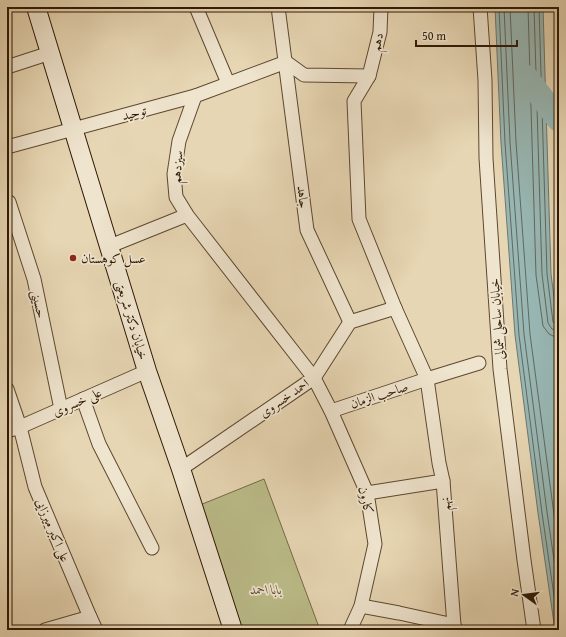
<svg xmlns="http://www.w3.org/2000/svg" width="566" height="637" viewBox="0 0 566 637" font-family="'Gentium Book Plus',Amiri,serif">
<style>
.green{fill:#bbbc89;stroke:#746a46}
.water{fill:#98b7b4;stroke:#6d776e}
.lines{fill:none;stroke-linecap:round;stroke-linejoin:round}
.shore{stroke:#62685c;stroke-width:1}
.river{stroke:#98b7b4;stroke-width:24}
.street-casing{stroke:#5c4830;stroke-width:15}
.secondary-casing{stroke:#2d1804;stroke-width:20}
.street{stroke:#efe4ce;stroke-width:13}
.secondary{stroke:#efe4ce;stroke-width:18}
.poi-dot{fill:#8f2418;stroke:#efe4ce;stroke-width:1.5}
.labels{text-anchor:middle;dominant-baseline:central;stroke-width:3.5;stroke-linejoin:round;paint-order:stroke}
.street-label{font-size:13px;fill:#2d1804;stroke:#efe4ce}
.poi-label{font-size:13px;fill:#2d1804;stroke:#efe4ce;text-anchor:start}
.park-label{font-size:13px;font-style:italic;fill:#58492c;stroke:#efe4ce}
</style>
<rect width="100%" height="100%" fill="#e7d6b3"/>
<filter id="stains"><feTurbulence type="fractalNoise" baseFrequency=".005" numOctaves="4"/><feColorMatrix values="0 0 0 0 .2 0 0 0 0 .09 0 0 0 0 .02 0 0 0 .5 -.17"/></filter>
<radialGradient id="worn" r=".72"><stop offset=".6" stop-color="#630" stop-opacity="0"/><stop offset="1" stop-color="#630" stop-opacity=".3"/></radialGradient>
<path class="green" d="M264,479L320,630H241L200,505Z"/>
<path class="water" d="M495,7H543L551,274L559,336V630H555L538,513L515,335L501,143Z"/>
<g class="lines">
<g class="shore">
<path d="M499,7L505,143L519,335L542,513L559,630"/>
<path d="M504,7L510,142L524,334L547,512L559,594"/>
<path d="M510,7L516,142L530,334L559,552"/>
<path d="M528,7L536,275L543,326L549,334L553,336L559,337"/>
<path d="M534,7L542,274L548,323L552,329L559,331"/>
<path d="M539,7L547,274L553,322L556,325L559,326"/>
</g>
<path class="river" d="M526,77L559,120"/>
<defs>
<g id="street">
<path d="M196,7L228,83"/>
<path d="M278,7L307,230L350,322"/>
<path d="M381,7L380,32L369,76L354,101L359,219L395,308L427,379L439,463L443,481L454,625L456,630"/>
<path d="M480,7L485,80L486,158L500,369L524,560L534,630"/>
<path d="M7,67L50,53"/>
<path d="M7,147L195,96"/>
<path d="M9,202L34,279L61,409"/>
<path d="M110,246L187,215"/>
<path d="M7,389L20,427L35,487L90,617L96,630"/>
<path d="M83,399L99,444L152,548"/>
<path d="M331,411L427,379L479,363"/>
<path d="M7,431L20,427L147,371"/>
<path d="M181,469L314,378L350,322L395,308"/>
<path d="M367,493L443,481"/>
<path d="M361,606L399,613L454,625"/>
<path d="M45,630L90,617"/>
<path d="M350,630L361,606L375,544L367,493L331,411L314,378L187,215L176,197L174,174L179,141L195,96L286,62L304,75L369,76"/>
</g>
<path id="secondary" d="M36,7L147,371L181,469L233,630"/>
</defs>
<use href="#street" class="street-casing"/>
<use href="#secondary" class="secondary-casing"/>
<use href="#street" class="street"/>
<use href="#secondary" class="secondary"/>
</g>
<circle class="poi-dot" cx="73" cy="258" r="4"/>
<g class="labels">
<g class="street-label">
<text transform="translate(377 42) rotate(-78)">دهم</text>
<text transform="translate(134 113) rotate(-15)">توحید</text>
<text transform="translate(177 167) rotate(-86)">سیزدهم</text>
<text transform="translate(303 197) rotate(83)">جاهد</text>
<text transform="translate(39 304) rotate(78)">حسینی</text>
<text transform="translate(497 319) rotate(-94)">خیابان ساحلی شمالی</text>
<text transform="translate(132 320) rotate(73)">خیابان دکتر شریعتی</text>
<text transform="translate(379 395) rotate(-18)">صاحب الزمان</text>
<text transform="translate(284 398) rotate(-35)">احمد خسروی</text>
<text transform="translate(77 402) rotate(-24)">علی خسروی</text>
<text transform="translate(366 500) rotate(77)">کارون</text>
<text transform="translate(445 504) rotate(-94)">نهم</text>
<text transform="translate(53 530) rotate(67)">علی اکبر میرزایی</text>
</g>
<g class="poi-label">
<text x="81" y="258">عسل کوهستان</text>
</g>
<g class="park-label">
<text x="266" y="589">بابا احمد</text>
</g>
</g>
<rect width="566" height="637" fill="none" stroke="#e7d6b3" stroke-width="24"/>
<rect x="8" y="8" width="550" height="621" fill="none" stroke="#2d1804" stroke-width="2"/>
<rect x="12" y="12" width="542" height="613" fill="none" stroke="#2d1804"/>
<g transform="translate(524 595) rotate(284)" stroke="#efe4ce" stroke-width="3" paint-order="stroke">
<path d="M0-3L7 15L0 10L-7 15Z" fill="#2d1804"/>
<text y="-6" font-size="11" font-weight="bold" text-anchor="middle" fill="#2d1804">N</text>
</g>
<path d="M416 40v6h101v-6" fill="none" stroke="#2d1804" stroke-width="2"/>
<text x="422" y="40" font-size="12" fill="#2d1804" stroke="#efe4ce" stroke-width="3" paint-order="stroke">50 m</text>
<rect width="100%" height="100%" filter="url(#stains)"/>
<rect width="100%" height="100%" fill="url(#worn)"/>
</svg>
